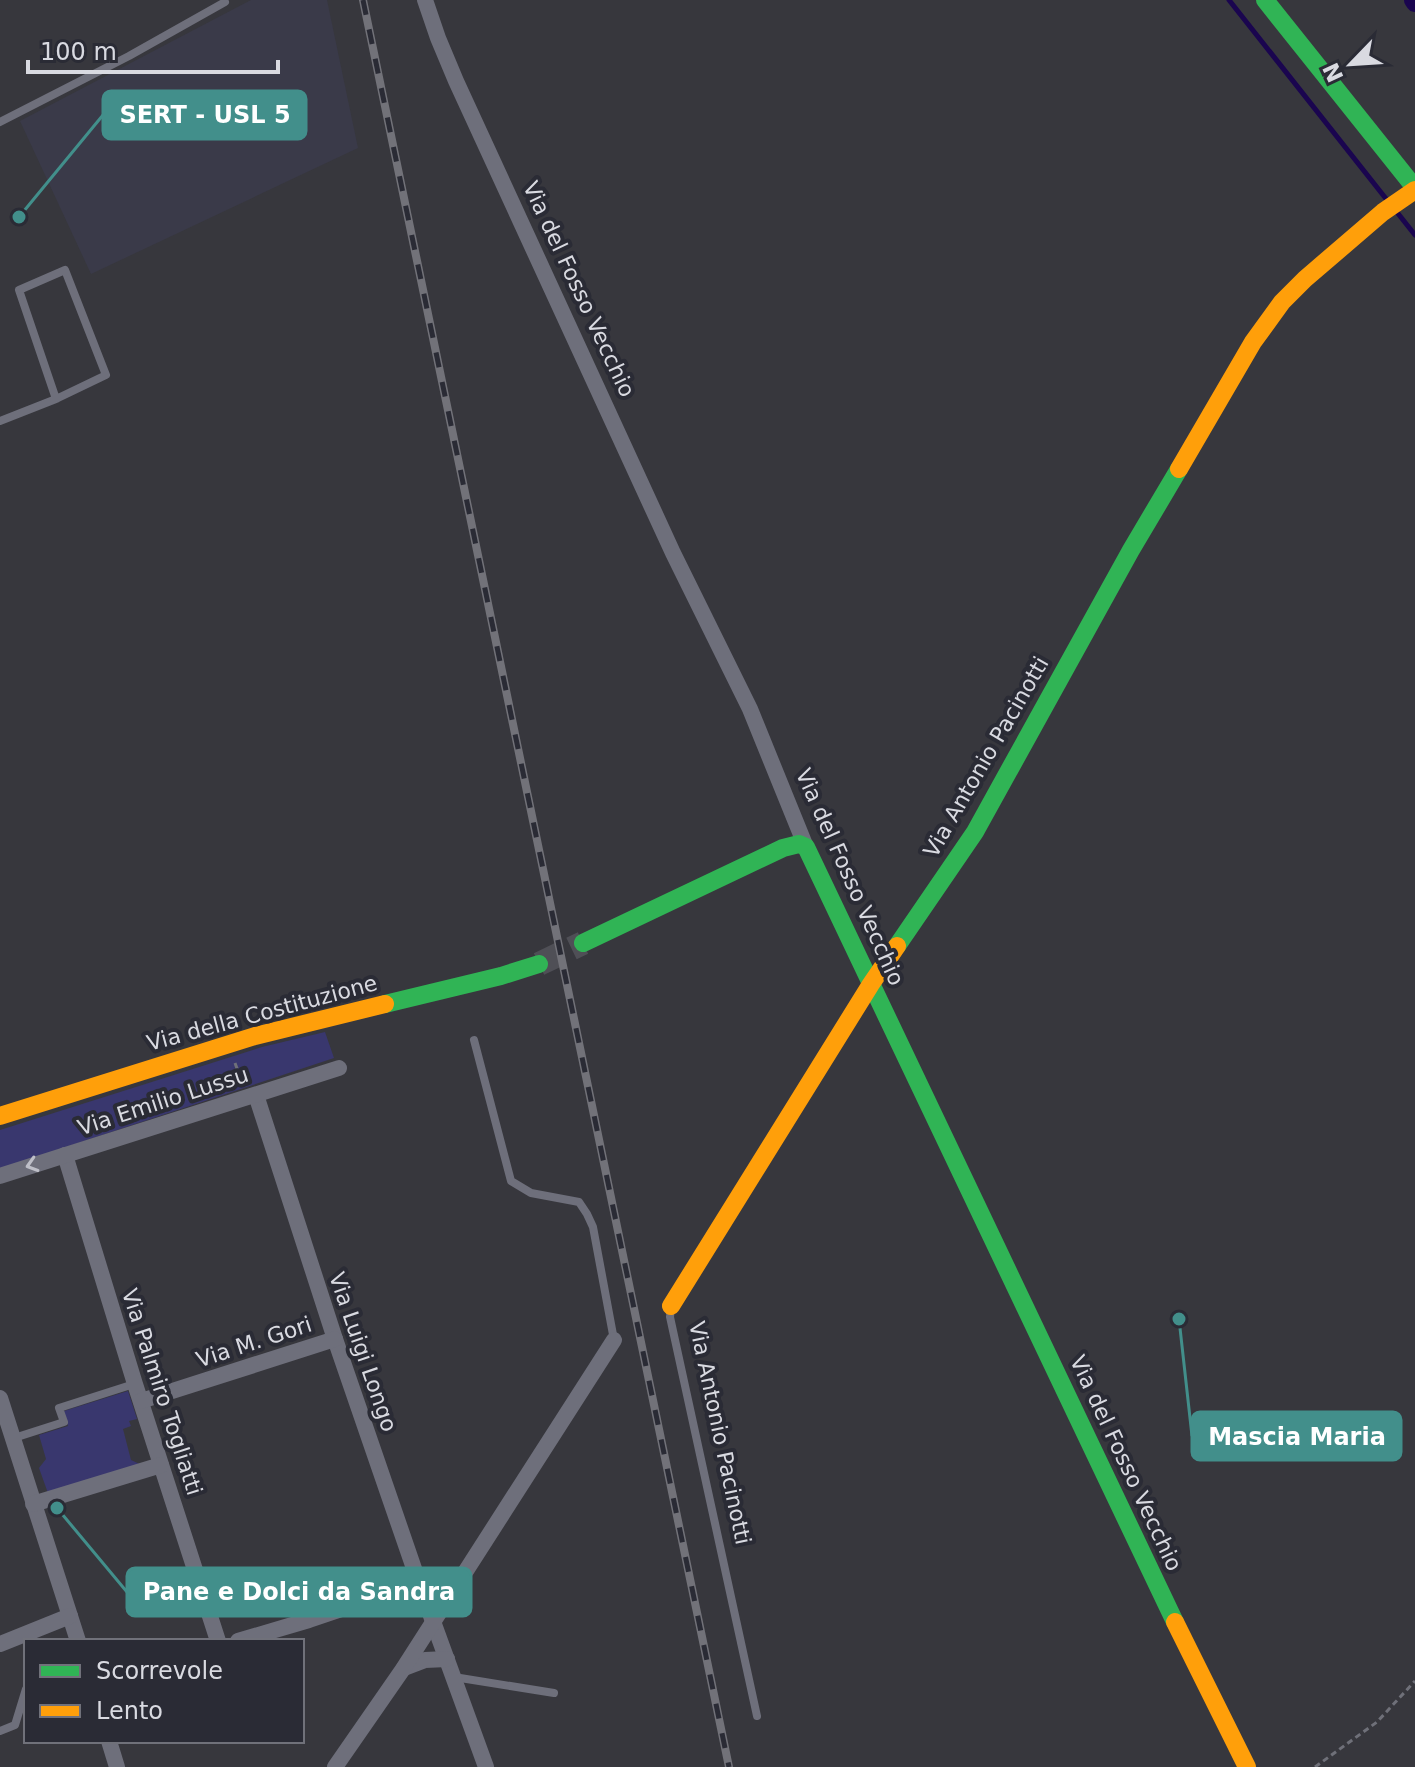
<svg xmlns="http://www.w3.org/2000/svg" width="1415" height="1767" viewBox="0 0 1415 1767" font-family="'DejaVu Sans',sans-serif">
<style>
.built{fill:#3a3a49}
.green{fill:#39376e}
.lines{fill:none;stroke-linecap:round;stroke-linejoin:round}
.stream{stroke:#1a054f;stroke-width:5}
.canal{stroke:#1a054f;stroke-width:18}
.secondary-tunnel{stroke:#4f4f56;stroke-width:24;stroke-dasharray:24 12;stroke-linecap:butt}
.path{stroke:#6f7079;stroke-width:3;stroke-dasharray:6 4;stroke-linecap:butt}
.lane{stroke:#6e6f7b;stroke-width:8}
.street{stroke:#6e6f7b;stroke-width:16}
.fast{stroke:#30b455;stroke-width:18}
.slow{stroke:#ff9f0a;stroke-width:18}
.rail-casing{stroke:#727279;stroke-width:8}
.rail{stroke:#2a2b35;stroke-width:5;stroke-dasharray:15;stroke-linecap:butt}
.oneway{stroke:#bebfc8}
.labels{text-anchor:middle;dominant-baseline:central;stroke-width:8;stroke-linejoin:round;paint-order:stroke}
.street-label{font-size:22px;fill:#d9dae1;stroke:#2a2b35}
.leader{fill:none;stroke:#428f8b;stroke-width:3}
.callout-dot{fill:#428f8b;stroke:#2a2b35;stroke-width:3}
.callout{fill:#428f8b;stroke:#428f8b;stroke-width:3}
.callout-label{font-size:24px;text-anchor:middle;font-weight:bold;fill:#fff}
</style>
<rect width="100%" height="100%" fill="#37373d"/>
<path class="built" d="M251,0H327L358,148L91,274L20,121Z"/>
<g class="green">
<path d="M325,1032L334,1058L0,1169V1130L262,1047Z"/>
<path d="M128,1391L137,1419L129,1421L131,1426L123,1429L131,1460L144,1466L49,1496L39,1468L46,1459L39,1435L68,1426L64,1411Z"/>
</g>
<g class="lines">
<g class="stream">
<path d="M1229,0L1387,200"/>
<path d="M1396,211L1415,235"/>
</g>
<path class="canal" d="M1413,0L1415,3"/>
<path class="secondary-tunnel" d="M539,964L583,943"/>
<g class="path">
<path d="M235,1063L242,1082"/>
<path d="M1315,1767L1377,1722L1415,1681"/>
</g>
<g class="lane">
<path d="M0,122L129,56L225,2"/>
<path d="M0,421L56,399L106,375L65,270L19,290L56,399"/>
<path d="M474,1040L511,1181L531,1193L579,1202L587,1214L593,1227L614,1340"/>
<path d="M671,1307L670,1317L757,1716"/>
<path d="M14,1438L64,1422L59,1408L134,1384"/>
<path d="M454,1677L554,1693"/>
<path d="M0,1731L15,1725L26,1689"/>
</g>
<g class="street">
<path d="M425,0L438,38L456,81L673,553L750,709L806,847"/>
<path d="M256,1095L335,1339L419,1583L486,1767"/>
<path d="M65,1155L135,1384L218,1641"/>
<path d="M0,1176L339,1068"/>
<path d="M0,1398L78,1641"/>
<path d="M141,1401L335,1339"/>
<path d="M33,1504L161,1465"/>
<path d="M238,1641L309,1620L419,1583"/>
<path d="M0,1644L70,1616"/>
<path d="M404,1668L425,1660L447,1659"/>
<path d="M109,1741L117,1767"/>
<path d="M335,1767L403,1669L614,1340"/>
</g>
<g class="fast">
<path d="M1265,0L1415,188"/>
<path d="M583,943L783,848L799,844L806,847L1175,1622"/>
<path d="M897,946L975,832L1131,550L1179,469"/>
<path d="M385,1004L501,976L539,964"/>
</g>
<g class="slow">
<path d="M1179,469L1253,342L1282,302L1305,279L1383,212L1415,190"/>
<path d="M0,1116L255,1036L385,1004"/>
<path d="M671,1306L871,984L897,946"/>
<path d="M1175,1622L1247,1767"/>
</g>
<defs>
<path id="rail" d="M363,0L729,1767"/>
</defs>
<use href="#rail" class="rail-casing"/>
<use href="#rail" class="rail"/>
</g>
<defs><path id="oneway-chevron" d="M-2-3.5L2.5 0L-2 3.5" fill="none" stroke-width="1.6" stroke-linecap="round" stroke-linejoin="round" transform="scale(2)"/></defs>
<use class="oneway" href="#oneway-chevron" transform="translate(32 1165) rotate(163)"/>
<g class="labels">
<g class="street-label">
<text transform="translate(579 289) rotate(65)">Via del Fosso Vecchio</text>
<text transform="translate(986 757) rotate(-60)">Via Antonio Pacinotti</text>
<text transform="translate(850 877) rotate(66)">Via del Fosso Vecchio</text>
<text transform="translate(262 1013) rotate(-15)">Via della Costituzione</text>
<text transform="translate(163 1101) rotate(-18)">Via Emilio Lussu</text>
<text transform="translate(254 1342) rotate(-18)">Via M. Gori</text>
<text transform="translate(363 1352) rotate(71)">Via Luigi Longo</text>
<text transform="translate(162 1392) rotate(72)">Via Palmiro Togliatti</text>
<text transform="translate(720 1433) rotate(78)">Via Antonio Pacinotti</text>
<text transform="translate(1126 1463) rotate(65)">Via del Fosso Vecchio</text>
</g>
</g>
<path class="leader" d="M19 217L103 115M1179 1319L1192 1436M57 1508L127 1592"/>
<g class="callout-dot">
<circle cx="19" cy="217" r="8"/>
<circle cx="1179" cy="1319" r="8"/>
<circle cx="57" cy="1508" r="8"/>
</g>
<g class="callout">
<rect x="103" y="91" width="203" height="48" rx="8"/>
<rect x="1192" y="1412" width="209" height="48" rx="8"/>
<rect x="127" y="1568" width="344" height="48" rx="8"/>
</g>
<g class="callout-label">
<text x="205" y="123">SERT - USL 5</text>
<text x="1297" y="1445">Mascia Maria</text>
<text x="299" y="1600">Pane e Dolci da Sandra</text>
</g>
<rect x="24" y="1639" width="280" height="104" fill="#2a2b35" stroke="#70717a" stroke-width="2"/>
<rect x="40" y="1665" width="40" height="12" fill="#30b455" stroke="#70717a" stroke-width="2"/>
<text x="96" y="1679" font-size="24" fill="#d9dae1">Scorrevole</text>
<rect x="40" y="1705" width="40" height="12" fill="#ff9f0a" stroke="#70717a" stroke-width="2"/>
<text x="96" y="1719" font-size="24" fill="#d9dae1">Lento</text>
<g transform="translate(1351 64) rotate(245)" stroke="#2a2b35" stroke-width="6" paint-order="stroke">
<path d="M0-6L14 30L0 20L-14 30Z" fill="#d9dae1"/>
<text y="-12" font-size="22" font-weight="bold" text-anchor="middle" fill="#d9dae1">N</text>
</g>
<path d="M28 60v12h250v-12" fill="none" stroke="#d9dae1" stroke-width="4"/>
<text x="40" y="60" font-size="24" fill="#d9dae1" stroke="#2a2b35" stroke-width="6" paint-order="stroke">100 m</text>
</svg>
